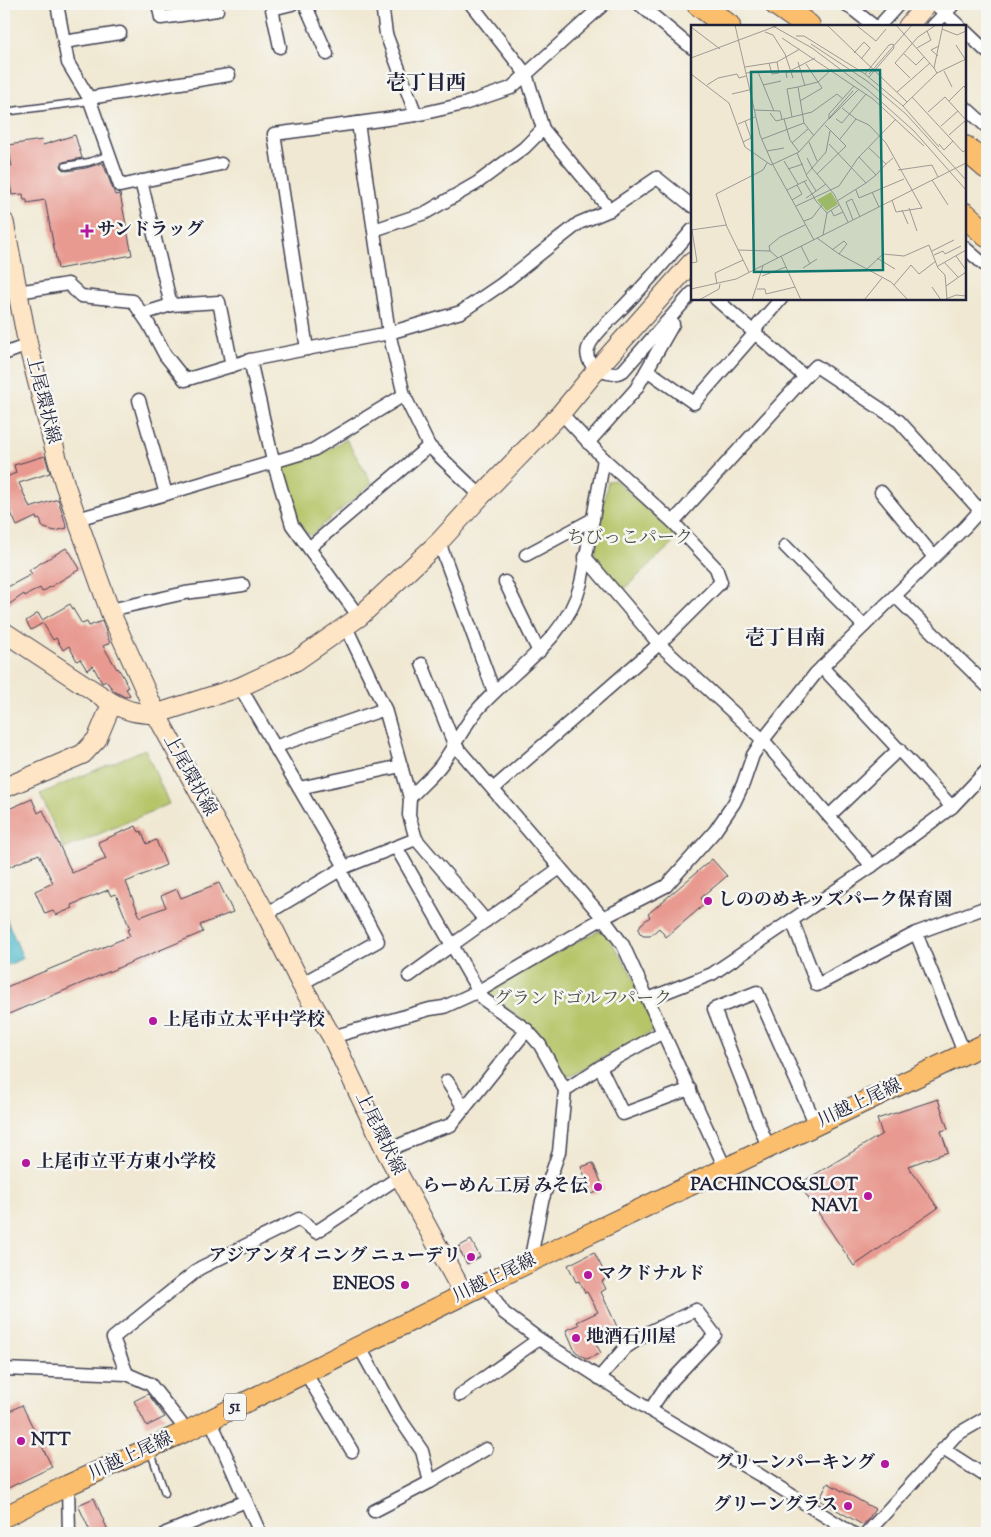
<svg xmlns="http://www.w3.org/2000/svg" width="991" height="1537" viewBox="0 0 991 1537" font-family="'Sorts Mill Goudy','Noto Serif JP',serif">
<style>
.green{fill:#b5c568;stroke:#6c7452}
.water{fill:#4fbbcb;stroke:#386e83}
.building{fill:#e89a90}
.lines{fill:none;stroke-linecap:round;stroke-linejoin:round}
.lane-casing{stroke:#414052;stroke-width:9}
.street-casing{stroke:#414052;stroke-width:15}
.secondary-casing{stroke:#414052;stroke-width:21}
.primary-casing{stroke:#414052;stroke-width:22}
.highway-casing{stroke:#414052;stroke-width:26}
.lane{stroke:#fff;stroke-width:6}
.street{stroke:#fff;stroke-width:12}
.secondary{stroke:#fde5c5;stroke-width:19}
.primary{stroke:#fabe6d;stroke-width:20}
.highway{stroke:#fabe6d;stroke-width:24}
.poi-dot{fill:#b5179e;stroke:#f6f6f2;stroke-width:2}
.labels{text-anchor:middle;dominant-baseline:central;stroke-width:5;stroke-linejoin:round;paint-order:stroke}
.shield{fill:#f6f6f2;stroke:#626272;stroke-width:1}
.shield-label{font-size:16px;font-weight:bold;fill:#22223b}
.poi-label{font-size:18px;font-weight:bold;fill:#22223b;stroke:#f6f6f2;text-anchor:start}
.street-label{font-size:18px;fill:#22223b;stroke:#f6f6f2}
.park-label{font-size:18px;fill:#4e5348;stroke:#f6f6f2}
.quarter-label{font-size:20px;font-weight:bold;fill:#22223b;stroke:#f6f6f2}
.inset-road{fill:none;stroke:#9e9996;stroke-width:1}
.view{fill:#0f766e;fill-opacity:0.15;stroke:#0f766e;stroke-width:2.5}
.inset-edge{fill:none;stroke:#22223b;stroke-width:2.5}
</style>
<rect width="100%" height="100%" fill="#f6f6f2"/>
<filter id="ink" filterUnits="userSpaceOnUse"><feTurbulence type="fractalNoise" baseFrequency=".02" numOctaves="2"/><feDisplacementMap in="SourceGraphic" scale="10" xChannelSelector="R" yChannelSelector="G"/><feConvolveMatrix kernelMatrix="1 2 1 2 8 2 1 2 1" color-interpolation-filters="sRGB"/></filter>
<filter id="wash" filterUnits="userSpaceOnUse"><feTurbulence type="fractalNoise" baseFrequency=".0096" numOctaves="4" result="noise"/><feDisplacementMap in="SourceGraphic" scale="20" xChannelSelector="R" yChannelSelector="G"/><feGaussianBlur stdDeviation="1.12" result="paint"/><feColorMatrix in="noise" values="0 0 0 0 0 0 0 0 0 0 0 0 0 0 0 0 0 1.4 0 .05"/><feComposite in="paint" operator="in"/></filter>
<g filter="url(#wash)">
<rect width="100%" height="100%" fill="#f0e8d2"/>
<g class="green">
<path d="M346,439L372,483L311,535L307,534L294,520L281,470L284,463L316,457Z"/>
<path d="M615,480L670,530L678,538L623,590L593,559L608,481Z"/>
<path d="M145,749L169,804L64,849L40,794Z"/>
<path d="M598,931L605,932L631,973L655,1024L653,1031L572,1075L563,1077L539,1032L489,995V988Z"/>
</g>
<path class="water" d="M4,913L23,958L4,967Z"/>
<g id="blocks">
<g class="building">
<path d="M75,135L82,158L63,162L61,165L62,169L67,171L86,168L103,163L115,195L120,194L132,255L58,269L45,200L27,203V200H24L23,194L12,195L7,166H12L8,145L42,140L43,145Z"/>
<path d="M45,456L50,473L19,483L30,508L58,499L67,528L55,531L44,528L42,526L40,519L37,520L36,517L17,526L4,497V478L16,473L14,465Z"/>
<path d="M66,548L69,552H70L80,569L42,592L40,588L25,596L24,594L4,608V589L32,574L29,570Z"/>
<path d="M70,604L82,624L87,622L89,626L102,621L110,643L103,646L117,669L118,668L124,678L128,688L126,689L130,695L125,697L114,691L106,681L102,683L93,666L87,670L80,659L77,661L69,646L63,650L56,638L53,640L43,623L31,630L26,621L38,613L42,620Z"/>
<path d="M32,799L38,813L43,810L72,873L106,859L98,842L136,826L139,832L141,831L147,844L156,840L166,865L126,882L140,917L166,907L161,896L177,889L181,898L219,883L233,912L200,925L203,932L4,1016V988L130,936L127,930L130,929L116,894L111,896L108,890L71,905L73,908L56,915L53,911L45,914L35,891L53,883L39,854L4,869V811Z"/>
<path d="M712,859L727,876L701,898L705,904L666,937L659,928L650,936H643L639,932V928L641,924L650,917L648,914Z"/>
<path d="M938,1099L948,1129L941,1131L948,1152L908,1166L938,1208L854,1266L799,1184L882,1134L877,1119Z"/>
<path d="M593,1163L604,1189L592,1194L581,1167Z"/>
<path d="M471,1240L480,1257L467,1264L458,1247Z"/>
<path d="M594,1252L607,1278L602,1281L606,1289L601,1292L619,1331L595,1342L601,1353L587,1359L575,1351L566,1330L579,1325L577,1322L598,1312L587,1292L585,1293L579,1281L576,1282L568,1265Z"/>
<path d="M148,1394L165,1417L147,1426L134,1401Z"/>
<path d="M22,1405L52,1467L4,1490V1414Z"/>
<path d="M828,1483L875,1509L869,1518L863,1525L819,1500Z"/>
<path d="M94,1498L109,1533H91L78,1505Z"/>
</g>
</g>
</g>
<g filter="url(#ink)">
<use href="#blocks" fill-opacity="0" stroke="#414052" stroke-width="1"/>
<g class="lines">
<defs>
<g id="lane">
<path d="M4,112L90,101"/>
<path d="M66,166L89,162L109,155"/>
<path d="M150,1450L165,1493"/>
</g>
<g id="street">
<path d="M57,4L68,63L89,98L120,186L221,164"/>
<path d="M158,4L161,18L217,10L215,4"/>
<path d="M305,4L327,54"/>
<path d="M382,4L386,34L416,115"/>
<path d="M639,4L692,48"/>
<path d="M846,4L874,26"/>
<path d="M935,4L959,26"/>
<path d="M879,26L899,4"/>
<path d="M933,26L954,4"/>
<path d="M965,31L987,52"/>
<path d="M64,42L120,33"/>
<path d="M280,47L272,9L292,4"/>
<path d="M89,98L229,75"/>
<path d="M965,107L987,127"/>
<path d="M543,129L610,210"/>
<path d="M141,181L171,305"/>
<path d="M374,230L425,213L477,183L524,148L543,129L526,74L471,4"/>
<path d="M692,230C671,255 650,279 627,303C617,314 594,333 589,346C584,356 591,368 601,371C609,374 615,375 623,371L692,293"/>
<path d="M965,248L987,267"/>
<path d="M18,292L68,284L81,296L133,301L148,323L165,355L185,380L250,360L389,333L461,312L502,284L579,223L610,210L657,178L692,206"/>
<path d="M142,314L171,305L219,302L232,366"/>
<path d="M307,349L274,134L358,123"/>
<path d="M4,354L28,345"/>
<path d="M250,360L273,461L292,525L359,617"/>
<path d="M647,370L694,403L755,333L758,325L781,299"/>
<path d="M805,377L816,366L899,421L987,518"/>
<path d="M139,400L166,494"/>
<path d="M588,443L636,389L673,324"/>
<path d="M881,492L934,557"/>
<path d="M481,496L429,446L404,395L389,333L358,123L416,115L464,104L511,88L604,4"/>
<path d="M77,519L166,494L313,450L404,395"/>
<path d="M673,522L805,377L716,299"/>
<path d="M439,542L494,692"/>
<path d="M785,546L864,626"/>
<path d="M309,548L429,446"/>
<path d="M526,555L593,519"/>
<path d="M585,557L659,644L763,740L872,866L952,807"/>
<path d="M505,582L539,652"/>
<path d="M895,596L987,686"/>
<path d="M110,610L185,593L243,585"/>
<path d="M346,627L385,709L410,798"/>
<path d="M422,664L454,744L603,918L623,945L725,1168"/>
<path d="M822,667L952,807L987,770"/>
<path d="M240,687L345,867"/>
<path d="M274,747L385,709"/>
<path d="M299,788L401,766"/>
<path d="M493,789L659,644L721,582L716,568L673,522L604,459L561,413"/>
<path d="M829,816L899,749"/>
<path d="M396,847L452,945L409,976"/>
<path d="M560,868L452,945L483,999L527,1030L540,1045L565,1090L600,1067L663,1032"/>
<path d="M266,914L345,867L416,839"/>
<path d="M792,920L817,985L916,933L987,907"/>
<path d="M486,921L416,839L409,815L410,798C420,786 432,777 441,765C455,746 464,725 479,708C515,668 567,639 581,583L604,459"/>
<path d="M916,933L965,1055"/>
<path d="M301,984L378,941L340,870"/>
<path d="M648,999L712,974L872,866"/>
<path d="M332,1037L430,1009L444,1007L479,991L603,918L666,886L715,831L734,803L743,784L753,755L763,740L816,673L965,527L987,503"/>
<path d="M600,1067L623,1114L690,1089"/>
<path d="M447,1081L464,1108"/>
<path d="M768,1147L714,1009L757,992L816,1125"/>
<path d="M386,1151L432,1131L451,1125L527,1030"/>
<path d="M530,1262L542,1201L559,1152L565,1090"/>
<path d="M485,1284L504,1313L539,1339L650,1410L758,1474L852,1533"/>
<path d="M359,1346L396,1413L422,1451L430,1482"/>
<path d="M4,1369L127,1374L150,1384L187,1431"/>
<path d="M305,1372L352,1451"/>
<path d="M127,1374L113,1338L200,1268L299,1219L316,1232L399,1177"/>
<path d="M599,1378L625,1348L649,1332L696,1310L715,1335L664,1389L650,1410"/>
<path d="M460,1395L539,1339"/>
<path d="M210,1419L260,1533"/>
<path d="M943,1449L987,1477"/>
<path d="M68,1485L69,1533"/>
<path d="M374,1511L430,1482L486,1449"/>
<path d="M166,1533L246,1501"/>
<path d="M867,1533L956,1435L987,1417"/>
</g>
<g id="secondary">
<path d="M908,26L927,4"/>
<path d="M4,222L28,345L57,458L65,485L111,614L156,714L266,914L301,984L332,1037L386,1151L464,1295"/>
<path d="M4,632L112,703C129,712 137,713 156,714L240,687L296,661L359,617L439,542L481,496L561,413L604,361L692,262"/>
<path d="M4,788L83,754L97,739L112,703"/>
</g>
<path id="primary" d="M4,1517L68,1485L187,1431L530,1262L987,1043"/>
<g id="highway">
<path d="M699,4L728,26"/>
<path d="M777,4L808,26"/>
<path d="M965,148L987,167"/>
<path d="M965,215L987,235"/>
</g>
</defs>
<use href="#lane" class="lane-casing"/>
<use href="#street" class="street-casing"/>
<use href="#secondary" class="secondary-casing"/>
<use href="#primary" class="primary-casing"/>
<use href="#highway" class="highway-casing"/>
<use href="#lane" class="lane"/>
<use href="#street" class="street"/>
<use href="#secondary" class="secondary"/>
<use href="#primary" class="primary"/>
<use href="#highway" class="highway"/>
</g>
</g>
<g class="poi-dot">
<path d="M84.5 223.5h5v5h5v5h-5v5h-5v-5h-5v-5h5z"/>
<circle cx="708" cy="901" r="5"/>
<circle cx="153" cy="1021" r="5"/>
<circle cx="26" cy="1163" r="5"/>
<circle cx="598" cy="1187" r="5"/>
<circle cx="868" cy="1196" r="5"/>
<circle cx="471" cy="1257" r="5"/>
<circle cx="588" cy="1275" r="5"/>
<circle cx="405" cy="1285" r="5"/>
<circle cx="576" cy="1338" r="5"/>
<circle cx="21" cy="1441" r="5"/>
<circle cx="885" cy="1464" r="5"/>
<circle cx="848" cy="1506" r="5"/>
</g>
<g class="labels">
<rect class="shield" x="224" y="1393.5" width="22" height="27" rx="4"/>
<g class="shield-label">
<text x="235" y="1407">51</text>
</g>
<g class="poi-label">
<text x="97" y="231">サンドラッグ</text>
<text x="718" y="901">しののめキッズパーク保育園</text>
<text x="163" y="1021">上尾市立太平中学校</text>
<text x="36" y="1163">上尾市立平方東小学校</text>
<text x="858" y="1186" text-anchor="end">PACHINCO&amp;SLOT<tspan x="858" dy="21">NAVI</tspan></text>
<text x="588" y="1187" text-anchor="end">らーめん工房 みそ伝</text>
<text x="461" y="1257" text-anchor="end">アジアンダイニング ニューデリ</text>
<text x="598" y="1275">マクドナルド</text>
<text x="395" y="1285" text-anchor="end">ENEOS</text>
<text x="586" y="1338">地酒石川屋</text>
<text x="31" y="1441">NTT</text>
<text x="875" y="1464" text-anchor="end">グリーンパーキング</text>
<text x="838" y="1506" text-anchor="end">グリーングラス</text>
</g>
<g class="street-label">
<text transform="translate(42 400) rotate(76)">上尾環状線</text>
<text transform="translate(189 776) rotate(61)">上尾環状線</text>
<text transform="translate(860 1104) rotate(-25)">川越上尾線</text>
<text transform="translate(379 1134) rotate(64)">上尾環状線</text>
<text transform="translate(495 1279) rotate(-26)">川越上尾線</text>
<text transform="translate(131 1457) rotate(-25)">川越上尾線</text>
</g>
<g class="park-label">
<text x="630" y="539">ちびっこパーク</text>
<text x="583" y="1000">グランドゴルフパーク</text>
</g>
<g class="quarter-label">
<text x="426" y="84">壱丁目西</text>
<text x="785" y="639">壱丁目南</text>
</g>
</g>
<g transform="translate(691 25)">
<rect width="275" height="275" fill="#f0e8d2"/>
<path d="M140,167L147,179L136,186L126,175Z" fill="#b5c568"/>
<path class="inset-road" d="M44,0L69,110L82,140L123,215M80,0L121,23L177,65L223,106L275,165M136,0L216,77M165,0L185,16L195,4M205,0L243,43M0,2L29,24M251,4L266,10L275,6M74,7L82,10L94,29L102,53M105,11H113L174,49L212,81L248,122M91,13L182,74L233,121M120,19L176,56L215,89L275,155M265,20L274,34M226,23L240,15L236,6M163,28L173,17L179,23L170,34M212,28L225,40L233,32M247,31L240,25L248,21M0,33L88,0M107,37L114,61M78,38L81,49L88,48L86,37M54,42L86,37L109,24M253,46L261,62M55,48L67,47L83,86M246,48L243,43L252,0M0,49L38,78L54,122L80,140L108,127L162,66M174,49L198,20L202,19M178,49L221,0M178,52L203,23L202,19M96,53L95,48L124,33M219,53L204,38L227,12L245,0M16,60L27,53L46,49L48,53L55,51M72,60L90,56M206,67L239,38M41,69L58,65M221,72L272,127L275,125M109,76L131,63L115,39M258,76L273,61L275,64M212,81L246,48L275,34M63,85L89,86L91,94M237,87L254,72L275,95M79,88L85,96L121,87L146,69L152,74M101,92L96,64L107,62M93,94L99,115L108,127M138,94L168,64M138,94V89L163,61M145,94L151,98L175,69M165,94L178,100L195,118L231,183L205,187L201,175M47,99L64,92M250,101L267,86M258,110L275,95M123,111L113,98L107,62L127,57L141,44M71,114L113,98M149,114L165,94L151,83M52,117L60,113L54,96M118,117L126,136M101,118L117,104M138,119L175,158L185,150M248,119L253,125L262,116M178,123L195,139L202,133M76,126L93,123M106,128L115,149M168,132L185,150L195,139M116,133L121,143L143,169L157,197M93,136L107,159M97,144L112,139M207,145L241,140L247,152M126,149L155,121L134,100M241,155L257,180M113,156L121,169L115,173M135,159L121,169L125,176L136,188L148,180M96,165L116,155M165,165L168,173L213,154M125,166L115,150L135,127L139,106M181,167L188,182M101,175L111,169L106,160M146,176L175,158M105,181L148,161L167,133L205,94M218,183L226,206M140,185L143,191L152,187M211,185L217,199M162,195L155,177L161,174L169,192M113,196L121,193L131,180M0,205L35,200M132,210L136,188M126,213L148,229L200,257L217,275M110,221L119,239M47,225L79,226L87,233M141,225L153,216L156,219L148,229M79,226L78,221L89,212L114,200M241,226L263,215M243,230L252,226L254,229L270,221M90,231L110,275M265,231L275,245M186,233L204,244M253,237L267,252M0,238L6,237L1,205M247,241L275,225M112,243L126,234M175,245L192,229L213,231L238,220L247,243L254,250L255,261M58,247L36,202L25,169L72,145L76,138M71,251L95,242M26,259L24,248L52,235M203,260L220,240L228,249L245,236M241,262L250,275M0,264L45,254L275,138M66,264H74L75,269L104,262M174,274L191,253M255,274L265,270L275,271M8,275L28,264L29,259M61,275L72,241M256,275L255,261L275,247"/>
<path class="view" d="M189,45L192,245L63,247L60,47Z"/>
<rect width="275" height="275" class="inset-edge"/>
</g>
<rect width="991" height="1537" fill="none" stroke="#f6f6f2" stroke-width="20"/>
</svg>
